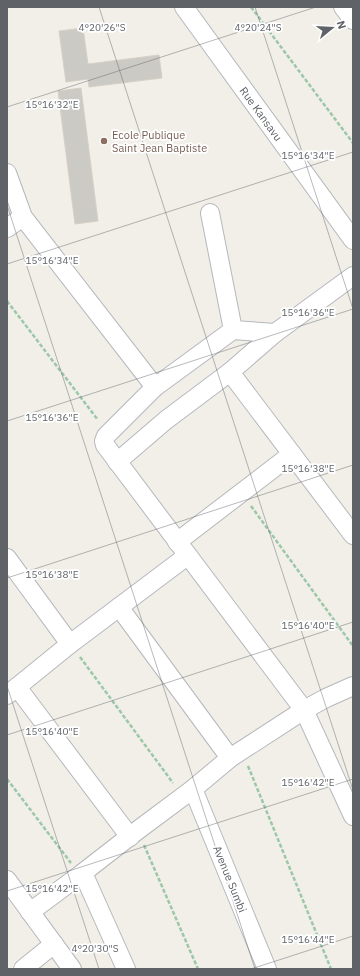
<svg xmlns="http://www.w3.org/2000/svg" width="360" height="976" viewBox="0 0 360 976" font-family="'IBM Plex Sans',sans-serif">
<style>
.building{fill:#cccac5;stroke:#d6d1c6}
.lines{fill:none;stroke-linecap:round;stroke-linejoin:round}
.street-casing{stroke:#b5b8bc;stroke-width:20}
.path{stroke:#9cc7a9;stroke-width:2.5;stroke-dasharray:4 2;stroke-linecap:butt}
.street{stroke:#fff;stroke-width:18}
.ticks{fill:none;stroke:#5f6368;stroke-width:1;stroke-opacity:0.45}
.education-dot{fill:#8d6e63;stroke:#fff;stroke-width:1.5}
.labels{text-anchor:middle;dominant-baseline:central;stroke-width:3.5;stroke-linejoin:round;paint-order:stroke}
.street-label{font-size:11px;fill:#5f6368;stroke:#fff}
.education-label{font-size:11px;fill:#785e54;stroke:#fff;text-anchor:start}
.ticks-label{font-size:10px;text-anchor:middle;fill:#5f6368;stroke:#fff;stroke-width:3.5;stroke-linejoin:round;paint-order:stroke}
</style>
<rect width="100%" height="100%" fill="#f1efe8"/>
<g class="building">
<path d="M83,28L88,64L159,55L162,78L89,87L88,79L66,82L59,31Z"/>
<path d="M81,88L98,221L75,224L58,91Z"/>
</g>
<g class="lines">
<defs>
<g id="street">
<path d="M184,7L353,240"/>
<path d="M343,7L353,20"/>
<path d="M7,173L23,217L155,387"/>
<path d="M210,213L233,330"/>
<path d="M7,228L23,217"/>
<path d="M275,333L233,330L155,387L106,436L104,441L105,445L304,710L353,816"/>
<path d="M230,372L353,535"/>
<path d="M117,462L166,420L230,372L275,333L353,276"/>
<path d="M177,542L292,454"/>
<path d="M7,558L70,644"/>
<path d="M119,607L230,758"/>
<path d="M17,687L130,837"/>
<path d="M7,695L17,687L70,644L187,556"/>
<path d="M193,789L267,969"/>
<path d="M83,873L126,969"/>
<path d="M7,880L72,969"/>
<path d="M30,912L80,875L138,830L193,789L230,758L304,710L326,698L353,686"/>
<path d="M23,969L54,944"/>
</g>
</defs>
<use href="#street" class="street-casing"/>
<g class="path">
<path d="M251,7L353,143"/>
<path d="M7,301L98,420"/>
<path d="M251,506L353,646"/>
<path d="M80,657L173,783"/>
<path d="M248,766L331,969"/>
<path d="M7,779L71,863"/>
<path d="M144,845L198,969"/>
</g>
<use href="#street" class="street"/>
</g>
<path class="ticks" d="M99,7L353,790M255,7L353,309M7,107L316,7M7,205L255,969M7,264L353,152M7,421L353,309M7,578L353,465M7,686L99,969M7,735L353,622M7,891L353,779M251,969L353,936"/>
<circle class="education-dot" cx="104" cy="141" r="4"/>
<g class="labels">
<g class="street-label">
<text transform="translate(261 114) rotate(54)">Rue Kansavu</text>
<text transform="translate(230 879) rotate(68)">Avenue Sumbi</text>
</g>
<g class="education-label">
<text x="112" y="135">Ecole Publique<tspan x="112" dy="13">Saint Jean Baptiste</tspan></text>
</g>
</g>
<g class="ticks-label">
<text x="102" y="31">4°20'26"S</text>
<text x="258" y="31">4°20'24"S</text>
<text x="52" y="108">15°16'32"E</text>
<text x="308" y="159">15°16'34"E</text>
<text x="52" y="264">15°16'34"E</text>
<text x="308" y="316">15°16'36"E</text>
<text x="52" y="421">15°16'36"E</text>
<text x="308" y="472">15°16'38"E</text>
<text x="52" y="578">15°16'38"E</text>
<text x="308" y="629">15°16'40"E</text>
<text x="52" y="735">15°16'40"E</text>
<text x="308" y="786">15°16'42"E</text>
<text x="52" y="892">15°16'42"E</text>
<text x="308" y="943">15°16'44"E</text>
<text x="95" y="952">4°20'30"S</text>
</g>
<rect width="360" height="976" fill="none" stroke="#5f6368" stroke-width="16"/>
<g transform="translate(332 28) rotate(72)" stroke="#ffffff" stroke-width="3" paint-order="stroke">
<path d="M0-3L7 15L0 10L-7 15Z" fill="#5f6368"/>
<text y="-6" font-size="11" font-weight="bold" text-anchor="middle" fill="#5f6368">N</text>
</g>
</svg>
